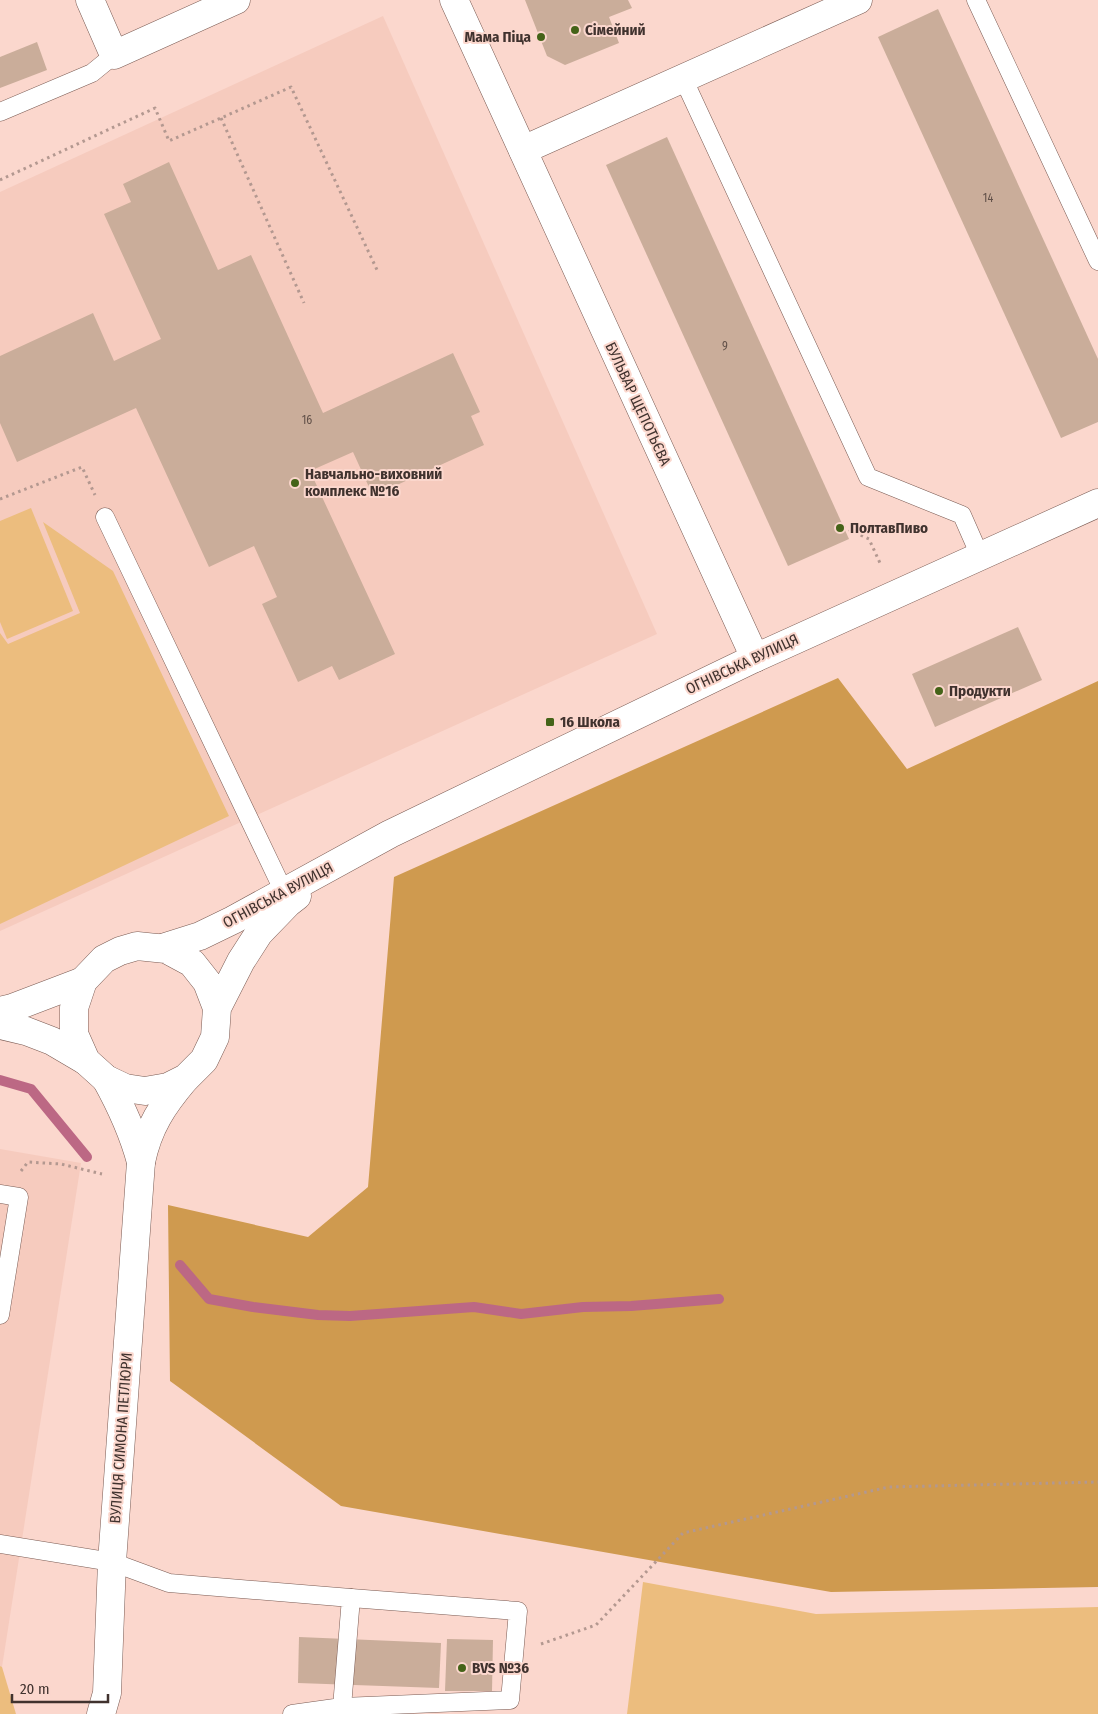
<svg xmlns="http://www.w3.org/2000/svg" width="1098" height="1714" viewBox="0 0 1098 1714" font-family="'Fira Sans Condensed',sans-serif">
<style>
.built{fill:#f6cbbe}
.green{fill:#ecbd7e}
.forest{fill:#cf9a4f}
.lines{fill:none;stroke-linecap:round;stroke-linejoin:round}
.stream{stroke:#bc6884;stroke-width:10}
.building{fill:#caad9a}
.lane-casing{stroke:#7a5b53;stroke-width:19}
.street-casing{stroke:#7a5b53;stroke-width:29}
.secondary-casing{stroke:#7a5b53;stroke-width:29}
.path{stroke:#b39890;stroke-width:3;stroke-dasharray:2.5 4;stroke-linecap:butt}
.lane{stroke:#fff;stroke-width:18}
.street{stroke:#fff;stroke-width:28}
.secondary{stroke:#fff;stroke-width:28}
.poi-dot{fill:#446318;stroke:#fbd7cd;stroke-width:2}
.labels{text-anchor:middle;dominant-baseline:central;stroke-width:4;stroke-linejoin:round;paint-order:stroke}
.number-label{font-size:12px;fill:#625149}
.poi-label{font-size:15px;font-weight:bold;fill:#40322e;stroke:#fbd7cd;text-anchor:start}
.street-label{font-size:15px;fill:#40322e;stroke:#fbd7cd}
</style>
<rect width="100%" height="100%" fill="#fbd7cd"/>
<g class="built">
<path d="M383,16L657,634L0,931V192Z"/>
<path d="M0,1149L81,1163L2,1667L0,1666Z"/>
</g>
<g class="green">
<path d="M31,508L73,611L7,639L0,622V521Z"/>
<path d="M43,522L113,571L229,816L0,924V633L8,644L80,613Z"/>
<path d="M643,1582L816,1614L1098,1607V1714H627Z"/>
<path d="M0,1666L2,1667L16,1714H0Z"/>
</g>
<path class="forest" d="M838,678L907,769L1098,681V1587L831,1592L341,1506L170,1381L168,1205L308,1237L368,1187L394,877Z"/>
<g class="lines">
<g class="stream">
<path d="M0,1080L31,1089L87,1157"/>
<path d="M180,1265L209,1299L253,1307L318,1315L350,1316L474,1307L521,1314L583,1307L631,1306L719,1299"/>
</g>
</g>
<g class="building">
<path d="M525,0H628L632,8L609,17L619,43L565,65L547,56Z"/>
<path d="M938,9L1098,359V422L1061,438L878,37Z"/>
<path d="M37,42L47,70L0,88V57Z"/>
<path d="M667,137L849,539L788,566L606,165Z"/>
<path d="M169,162L218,270L251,255L323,413L453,353L480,412L471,416L484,445L373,496L353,452L310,471L395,654L339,680L332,666L298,682L262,604L277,597L254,546L209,567L136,408L17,462L0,423V356L93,313L114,361L161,339L104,214L131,202L123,184Z"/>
<path d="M1018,627L1042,680L935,727L912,674Z"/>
<path d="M299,1637L441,1643L439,1688L298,1683Z"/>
<path d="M447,1639L493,1640L492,1691H445Z"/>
</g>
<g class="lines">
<defs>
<g id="lane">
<path d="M976,0L1098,261"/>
<path d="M683,78L868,477L962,515L980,556"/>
<path d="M0,112L92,73L114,55"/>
<path d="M105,517L284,892"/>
<path d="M0,1194L19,1197L0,1315"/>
<path d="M0,1544L112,1562L169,1583L351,1598L342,1707L292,1714"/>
<path d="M342,1707L510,1700L518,1611L351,1598"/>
</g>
<g id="street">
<path d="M90,0L114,55L236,0"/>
<path d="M454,0L755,658"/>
<path d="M523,150L858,0"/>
<path d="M0,1011L12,1008L83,981"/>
<path d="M0,1025L26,1031L52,1041L86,1061"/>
</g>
<g id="secondary">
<path d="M162,948L200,936L233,920L390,834L755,658L1098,503"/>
<path d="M217,1008L207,982L192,963L166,949L137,946L120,951L104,959L83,981L74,1008V1034L86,1061L106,1079L125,1088L145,1091L168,1087L186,1078L204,1060L215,1037L217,1008L241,961L259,933L288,903L297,896"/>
<path d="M106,1079C121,1106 133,1132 141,1162"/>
<path d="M101,1714L107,1693L112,1562L141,1162C148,1127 163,1105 185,1079"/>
</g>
</defs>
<use href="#lane" class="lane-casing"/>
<use href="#street" class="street-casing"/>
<use href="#secondary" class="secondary-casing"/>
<g class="path">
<path d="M221,118L304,303"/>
<path d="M0,180L155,108L169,141L291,87L378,272"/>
<path d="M0,499L82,467L95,495"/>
<path d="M843,527L869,539L880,563"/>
<path d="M21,1171L28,1162L61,1164L102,1174"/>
<path d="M541,1644L596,1625L683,1533L889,1487L1098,1482"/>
</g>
<use href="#lane" class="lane"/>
<use href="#street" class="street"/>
<use href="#secondary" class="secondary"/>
</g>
<g class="poi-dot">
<circle cx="575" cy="30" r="5"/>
<circle cx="541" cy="37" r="5"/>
<circle cx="295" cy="483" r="5"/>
<circle cx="840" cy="528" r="5"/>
<circle cx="939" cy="691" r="5"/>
<rect x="545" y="717" width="10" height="10" rx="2.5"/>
<circle cx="462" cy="1668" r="5"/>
</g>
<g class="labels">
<g class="number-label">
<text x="988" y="198">14</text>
<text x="725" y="346">9</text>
<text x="307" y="420">16</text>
</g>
<g class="poi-label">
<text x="585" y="30">Сімейний</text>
<text x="531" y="37" text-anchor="end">Мама Піца</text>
<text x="305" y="474">Навчально-виховний<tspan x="305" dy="17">комплекс №16</tspan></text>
<text x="850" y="528">ПолтавПиво</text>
<text x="949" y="691">Продукти</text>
<text x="560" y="722">16 Школа</text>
<text x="472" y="1668">BVS №36</text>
</g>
<g class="street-label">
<text transform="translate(638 404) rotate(65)">БУЛЬВАР ЩЕПОТЬЄВА</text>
<text transform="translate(742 664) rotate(-25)">ОГНІВСЬКА ВУЛИЦЯ</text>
<text transform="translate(278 895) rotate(-28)">ОГНІВСЬКА ВУЛИЦЯ</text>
<text transform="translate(121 1438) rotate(-86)">ВУЛИЦЯ СИМОНА ПЕТЛЮРИ</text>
</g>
</g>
<path d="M12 1694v8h96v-8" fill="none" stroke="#40322e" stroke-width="2.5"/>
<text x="20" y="1694" font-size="15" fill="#40322e" stroke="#fbd7cd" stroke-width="4" paint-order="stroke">20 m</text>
</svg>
